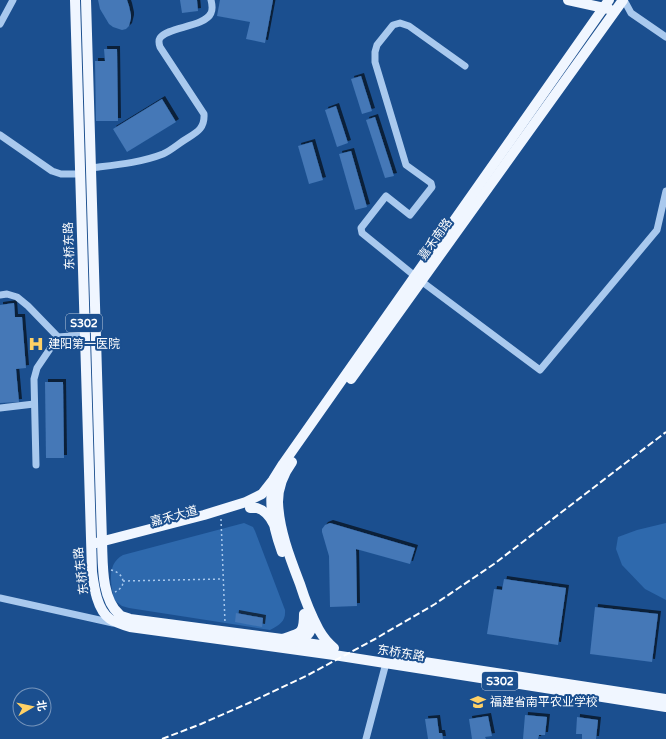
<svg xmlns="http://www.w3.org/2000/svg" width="666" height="739" viewBox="0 0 666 739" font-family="'Varela Round','Noto Sans SC',sans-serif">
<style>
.green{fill:#2e69ad}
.building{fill:#4478b7;filter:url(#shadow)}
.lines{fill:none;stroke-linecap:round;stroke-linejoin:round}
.path{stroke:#a9c9ee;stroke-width:1.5;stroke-dasharray:2 3;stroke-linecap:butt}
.minor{stroke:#a9c9ee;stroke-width:7}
.major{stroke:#f0f6ff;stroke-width:10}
.rail{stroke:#fff;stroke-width:2;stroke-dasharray:7 3;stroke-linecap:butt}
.labels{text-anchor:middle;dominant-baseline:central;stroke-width:4;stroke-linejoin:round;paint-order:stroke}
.shield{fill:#1b4f8f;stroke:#bbcadd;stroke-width:1}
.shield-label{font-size:11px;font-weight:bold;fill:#fff}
.street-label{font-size:12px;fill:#fff;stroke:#1b4f8f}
.poi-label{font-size:12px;fill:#fff;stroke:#1b4f8f;text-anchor:start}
</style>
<defs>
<filter id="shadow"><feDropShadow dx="3" dy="-3" stdDeviation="0" flood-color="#0009"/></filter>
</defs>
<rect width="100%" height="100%" fill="#1b4f8f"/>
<g class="green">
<path d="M244,523L253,527L255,531L285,610C286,621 280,625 270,630L129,608L122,606L114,600C111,585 106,564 123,555Z"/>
<path d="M666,523V600L645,589L622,565L616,549L618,537L637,530Z"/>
</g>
<g class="building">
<path d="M98,0H127L129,6L131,15V18L129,26L126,29L122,30L113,27L109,24L100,9Z"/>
<path d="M180,0H197L198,11L182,13Z"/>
<path d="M220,0H273L265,43L246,39L250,22L217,16Z"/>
<path d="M104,49H117L118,121H96L95,61H105Z"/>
<path d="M361,76L372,111L362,114L351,79Z"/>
<path d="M162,99L176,122L127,152L113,129Z"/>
<path d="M336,106L348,143L337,147L325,110Z"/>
<path d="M375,117L394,176L385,178L366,120Z"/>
<path d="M312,142L323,180L309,184L298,146Z"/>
<path d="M351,151L367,207L355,210L339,154Z"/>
<path d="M14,303L15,317H22L26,368L16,369L19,402L0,403V305Z"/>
<path d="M45,382H63L64,458H46Z"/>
<path d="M330,523L415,548L410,564L356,549L357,606L330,607L329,556L322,532V529L325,525Z"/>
<path d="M504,579L566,588L558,645L487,634L494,589L502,590Z"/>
<path d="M595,607L658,614L652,662L590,654Z"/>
<path d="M236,613L263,618L262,627L235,622Z"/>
<path d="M525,715L547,717L545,735H539L538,739H523Z"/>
<path d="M488,716L492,736L485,737L486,739H472L469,719Z"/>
<path d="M577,717L598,720L596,739H582V734H576Z"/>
<path d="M437,718L439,733H442L443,739H428L425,719Z"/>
</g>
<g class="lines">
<g class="path">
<path d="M221,519L225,623"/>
<path d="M111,570C124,573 128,586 115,592"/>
<path d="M123,581L223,579"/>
</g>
<g class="minor">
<path d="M624,0L631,13L666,37"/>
<path d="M0,24L13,0"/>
<path d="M465,66L409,26L400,23L393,25L377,45L375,52V62L406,165L431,183L432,187L410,215L386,196L361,228L362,233L421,281L540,370L657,230L666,191"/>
<path d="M0,135L52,171L61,174H80"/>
<path d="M90,168C114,165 140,163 163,154C170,151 177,145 183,141C195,133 205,130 204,114L160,47C159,44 158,41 160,38C167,27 205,27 211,13C213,9 212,4 211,0"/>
<path d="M0,295L7,294L17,297L28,306L58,337L85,335"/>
<path d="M0,408L34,404"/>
<path d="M36,465L34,379L37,368L58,337"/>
<path d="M0,598L113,623"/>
<path d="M366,739L386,663"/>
</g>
<g class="major">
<path d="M75,0L92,572C94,587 97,610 110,619C116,623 123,625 130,627L334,655L666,707"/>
<path d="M86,0L102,542C103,563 101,598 119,614C121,617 126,617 130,619L282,639C300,633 304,635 304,614"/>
<path d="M568,0L609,9"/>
<path d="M351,379L623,0"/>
<path d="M292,462C284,473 278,488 278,502C279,530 290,558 300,584C305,600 311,615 319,630C323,637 328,643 334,648"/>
<path d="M273,482C268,506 274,530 282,552"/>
<path d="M250,508C252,508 255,508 257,508C264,510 270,517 273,523"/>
<path d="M96,543L204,515L246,502L262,494L273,480L283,464L609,0"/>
<path d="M286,640L320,645L333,648"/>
<path d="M296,642C309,637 313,631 312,617"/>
<path d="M398,658L666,699"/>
</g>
<path class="rail" d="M162,739L201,724L251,702L308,675L375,639L435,604L494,564L666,432"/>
</g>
<defs>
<symbol id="hospital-bare" viewBox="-9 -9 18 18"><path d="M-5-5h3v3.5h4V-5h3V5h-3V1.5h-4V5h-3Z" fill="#ffd166" stroke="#1b4f8f" stroke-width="2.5" paint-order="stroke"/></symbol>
<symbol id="school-bare" viewBox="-9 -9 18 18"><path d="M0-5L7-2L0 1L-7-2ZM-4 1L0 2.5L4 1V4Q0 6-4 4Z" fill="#ffd166" stroke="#1b4f8f" stroke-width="2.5" paint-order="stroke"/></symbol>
</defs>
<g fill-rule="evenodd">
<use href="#hospital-bare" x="25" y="333" width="22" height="22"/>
<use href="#school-bare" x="467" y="691" width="22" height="22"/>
</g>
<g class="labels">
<g class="shield">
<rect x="66" y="314" width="36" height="18" rx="3"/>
<rect x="482" y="672" width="36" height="18" rx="3"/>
</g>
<g class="shield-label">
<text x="84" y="323">S302</text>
<text x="500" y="681">S302</text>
</g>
<g class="street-label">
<text transform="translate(435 239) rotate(-54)">嘉禾南路</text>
<text transform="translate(69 246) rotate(-92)">东桥东路</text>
<text transform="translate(174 516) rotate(-15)">嘉禾大道</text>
<text transform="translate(81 571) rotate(-97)">东桥东路</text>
<text transform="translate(401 653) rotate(9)">东桥东路</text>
</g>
<g class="poi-label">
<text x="48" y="344">建阳第一医院</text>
<text x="490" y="702">福建省南平农业学校</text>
</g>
</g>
<g transform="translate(32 707) rotate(81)"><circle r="19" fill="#1b4f8f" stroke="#7695bc"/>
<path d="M0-3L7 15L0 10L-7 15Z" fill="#ffd166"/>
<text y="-6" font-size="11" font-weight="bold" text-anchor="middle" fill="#ffffff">北</text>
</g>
</svg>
